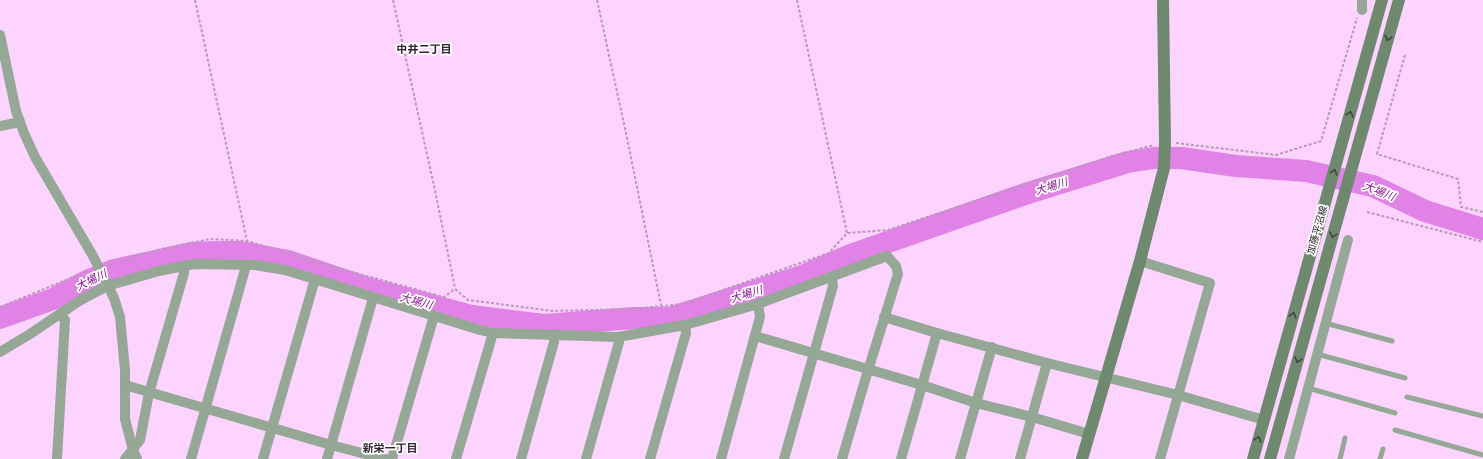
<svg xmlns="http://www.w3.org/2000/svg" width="1483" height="459" viewBox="0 0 1483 459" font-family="Poppins,'Noto Sans JP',sans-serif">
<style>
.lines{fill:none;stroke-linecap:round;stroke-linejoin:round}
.river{stroke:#e183e6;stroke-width:22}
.path{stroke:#b998ba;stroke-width:2;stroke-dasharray:3 2;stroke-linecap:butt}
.lane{stroke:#95a795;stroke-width:5}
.street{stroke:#95a795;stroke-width:10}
.secondary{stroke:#6e896e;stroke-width:12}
.oneway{stroke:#444144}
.labels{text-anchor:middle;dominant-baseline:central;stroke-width:3.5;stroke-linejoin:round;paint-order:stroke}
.street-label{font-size:10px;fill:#322232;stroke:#fff}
.neighbourhood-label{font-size:11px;font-weight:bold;fill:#322232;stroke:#fff}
.water-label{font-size:11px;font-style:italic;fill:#87118f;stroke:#fff}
</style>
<rect width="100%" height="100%" fill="#fdd4ff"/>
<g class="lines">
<path class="river" d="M0,318L53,299L87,281L114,270L192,253L214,252H241L288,261L364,287L472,316L544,325L634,318H669L802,276L848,256L1028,193L1128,162L1154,158H1181L1236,166L1306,171L1373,186L1425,211L1483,229"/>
<g class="path">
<path d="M195,0L247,241"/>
<path d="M393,0L434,186L455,288"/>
<path d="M597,0L626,133L661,305"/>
<path d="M797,0L847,233"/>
<path d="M1405,55L1377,154L1458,179L1461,207L1483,212"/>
<path d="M1176,143L1276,155L1321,141L1357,18"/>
<path d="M1367,212L1483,242"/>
<path d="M109,265L161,249L210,239L247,241L319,263L444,297L455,289L468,300L553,311L632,309L683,304L829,253L847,233L888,230L1109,157L1154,145"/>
<path d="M0,307L88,271"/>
</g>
<g class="lane">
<path d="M1325,323L1392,341"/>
<path d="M1317,354L1405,378"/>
<path d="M1308,388L1395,413"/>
<path d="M1407,397L1483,416"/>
<path d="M1395,430L1483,455"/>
<path d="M1340,459L1345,438"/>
<path d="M1380,459L1383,449"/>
</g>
<g class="street">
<path d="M1362,10V0"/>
<path d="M0,35L16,111L24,133L35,157L93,256L114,298L120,317L125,370V419L133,450L137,459"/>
<path d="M0,126L20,122"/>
<path d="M1140,261L1210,283L1160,459"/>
<path d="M884,317L937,333L1047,363L1178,395L1264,420"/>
<path d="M755,336L922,385L976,403L1032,417L1089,434"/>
<path d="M0,352L30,334L79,301L107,286L159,271L194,264L255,265L285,270L480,330L493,333L618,337L685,325L758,304L887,256L896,266L898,274L866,377L842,459"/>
<path d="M125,385L331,445L385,459"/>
<path d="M57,459L65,320L60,314"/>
<path d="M125,459L140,440L149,393L184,273L183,266"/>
<path d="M191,459L246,266"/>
<path d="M263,459L315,279"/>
<path d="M327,459L373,298"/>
<path d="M392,459L434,316"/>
<path d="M456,459L493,333"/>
<path d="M521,459L554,342V334"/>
<path d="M586,459L619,342L618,337"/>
<path d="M650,459L686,333L685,325"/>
<path d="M721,459L760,317L758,304"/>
<path d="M784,459L833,286L832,277"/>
<path d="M901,459L937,333"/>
<path d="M960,459L992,347"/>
<path d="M1020,459L1047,363"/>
<path d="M1289,459L1348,240"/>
</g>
<g class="secondary">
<path d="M1082,459L1140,261L1164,168L1165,142L1163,0"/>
<path d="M1253,459L1382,0"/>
<path d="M1270,459L1399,0"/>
</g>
</g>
<defs><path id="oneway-chevron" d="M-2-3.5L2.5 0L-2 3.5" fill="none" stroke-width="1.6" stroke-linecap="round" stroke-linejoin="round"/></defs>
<g class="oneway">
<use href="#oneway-chevron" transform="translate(1388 38) rotate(106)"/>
<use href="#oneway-chevron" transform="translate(1350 114) rotate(-74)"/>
<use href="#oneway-chevron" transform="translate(1334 172) rotate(-74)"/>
<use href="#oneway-chevron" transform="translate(1333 235) rotate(106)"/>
<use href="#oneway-chevron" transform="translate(1293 315) rotate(-74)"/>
<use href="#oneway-chevron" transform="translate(1298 360) rotate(106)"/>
<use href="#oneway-chevron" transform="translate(1258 439) rotate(-74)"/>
</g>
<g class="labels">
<g class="street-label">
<text transform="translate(1317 230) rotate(-74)">加藤平沼線</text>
</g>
<g class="neighbourhood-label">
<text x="424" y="49">中井二丁目</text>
<text x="390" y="448">新栄一丁目</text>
</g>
<g class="water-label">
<text transform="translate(1051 186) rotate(-17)">大場川</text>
<text transform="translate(1379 191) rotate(21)">大場川</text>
<text transform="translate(91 280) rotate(-26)">大場川</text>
<text transform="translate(746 294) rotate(-17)">大場川</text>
<text transform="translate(416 301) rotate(15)">大場川</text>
</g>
</g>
</svg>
